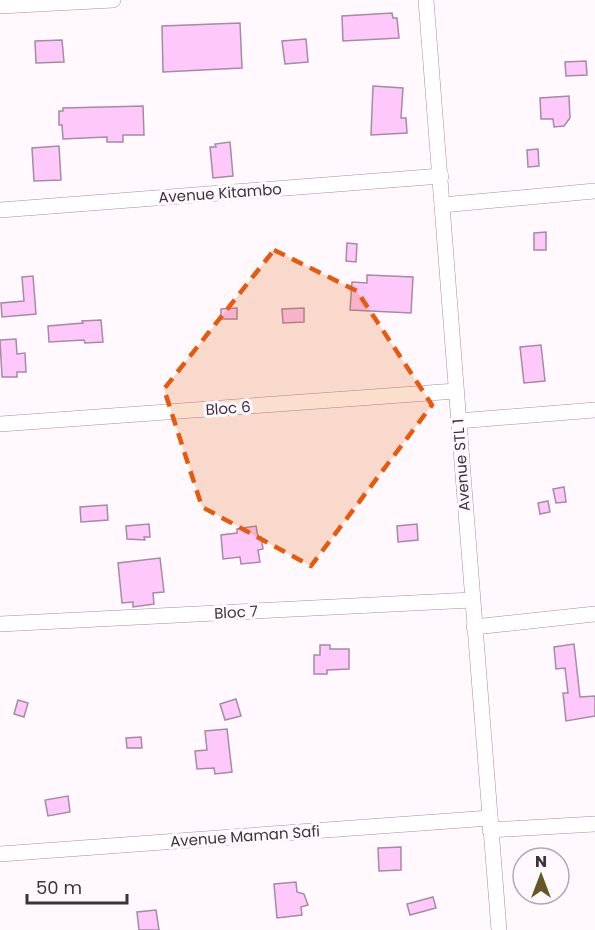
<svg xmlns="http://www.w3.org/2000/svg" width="595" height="930" viewBox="0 0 595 930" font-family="Poppins,sans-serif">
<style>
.building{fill:#fec9fa;stroke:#a58ba3;stroke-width:1.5}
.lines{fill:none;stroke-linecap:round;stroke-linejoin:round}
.minor-casing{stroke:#a88da6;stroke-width:16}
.minor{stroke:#fff;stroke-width:15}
.marked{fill:#e8590c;fill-opacity:0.2;stroke:#e8590c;stroke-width:4.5;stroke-dasharray:12 8;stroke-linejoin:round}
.labels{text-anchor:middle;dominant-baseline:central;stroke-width:6;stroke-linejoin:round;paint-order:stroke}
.street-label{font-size:15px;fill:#3d323d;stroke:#fff9fe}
</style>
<rect width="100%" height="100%" fill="#fff9fe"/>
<g class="building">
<path d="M392,13L393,18H397L399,38L343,41L342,16Z"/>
<path d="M240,23L242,68L163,72L162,26Z"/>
<path d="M306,39L308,62L285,64L282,41Z"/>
<path d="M62,40L64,62L36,63L35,41Z"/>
<path d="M586,61L587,75L566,76L565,62Z"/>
<path d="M373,86L403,88L401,118H406L407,133L371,135Z"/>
<path d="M569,96L570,118L564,126L554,127L553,119H541L540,98Z"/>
<path d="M143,106L144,135H123V142H107V137L63,139L62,125H59V111H63V108Z"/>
<path d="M230,142L233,176L213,178L210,147H216L215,144Z"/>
<path d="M59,146L61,180L34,181L32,148Z"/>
<path d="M538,149L539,166L528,167L527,150Z"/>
<path d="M546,232V250H534V233Z"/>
<path d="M347,243L357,244L356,262L346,261Z"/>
<path d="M367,275L413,277L411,313L350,310L352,282L367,283Z"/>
<path d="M33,276L36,314L2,317L1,303L24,301L22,277Z"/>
<path d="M237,308V319H221V309Z"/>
<path d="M304,308V322L283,323L282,309Z"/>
<path d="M101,320L103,342L85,343L84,340L49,342L48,326L83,323L82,321Z"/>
<path d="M16,339L17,354L25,353L26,372H17V377H2L0,340Z"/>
<path d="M541,345L545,381L524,383L520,347Z"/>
<path d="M564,487L566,502L556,503L553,489Z"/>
<path d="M548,501L550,512L540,514L538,503Z"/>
<path d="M107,505L108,520L81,522L80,507Z"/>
<path d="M149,524L150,537H144L145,540L127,539L126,526Z"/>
<path d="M417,524L418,540L398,542L397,526Z"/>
<path d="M256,526L258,537H261L263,549L258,550L260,562L241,564L240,557L223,559L221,535L237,533V529Z"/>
<path d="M160,558L164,592L153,593L154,604L133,607V602L122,603L118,563Z"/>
<path d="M574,644L580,697L595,696V716L566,721L563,693H568L565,668L556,669L554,647Z"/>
<path d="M320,645H330V649H349V669L327,670V674H314V655H320Z"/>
<path d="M236,699L241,716L225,720L220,704Z"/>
<path d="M18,700L28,703L24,717L14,714Z"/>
<path d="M227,729L232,772L215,774L214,768L197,769L195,751L207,750L205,731Z"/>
<path d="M141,737L142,748H127L126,738Z"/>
<path d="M68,796L70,812L48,816L45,800Z"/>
<path d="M401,847V870L379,871L378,848Z"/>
<path d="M296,882L297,892L304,894L308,905L301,907L302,915L277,918L274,884Z"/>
<path d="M433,897L436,908L410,915L407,904Z"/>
<path d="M156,910L159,930H139L137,912Z"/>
</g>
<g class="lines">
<defs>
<g id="minor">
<path d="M426,0C452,310 472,620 499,930"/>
<path d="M0,6L113,0"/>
<path d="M442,205L595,191"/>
<path d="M0,210L441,176"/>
<path d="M458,421L595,410"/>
<path d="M0,424L456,391"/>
<path d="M0,624L472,600"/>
<path d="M474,627L595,614"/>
<path d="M490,830L595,824"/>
<path d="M0,854L490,818"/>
</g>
</defs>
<use href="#minor" class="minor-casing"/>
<use href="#minor" class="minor"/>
</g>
<path class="marked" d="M274,250L357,291L432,405L311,566L202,507L164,389Z"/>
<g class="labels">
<g class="street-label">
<text transform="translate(220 193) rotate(-4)">Avenue Kitambo</text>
<text transform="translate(228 408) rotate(-4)">Bloc 6</text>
<text transform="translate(461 465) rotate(-94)">Avenue STL 1</text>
<text transform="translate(236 612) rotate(-3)">Bloc 7</text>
<text transform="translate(245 836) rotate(-4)">Avenue Maman Safi</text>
</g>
</g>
<g transform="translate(541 876)"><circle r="28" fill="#fff9fe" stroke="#b1a9b1" stroke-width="1.5"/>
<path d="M0-4.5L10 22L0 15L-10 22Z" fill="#665825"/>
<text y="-9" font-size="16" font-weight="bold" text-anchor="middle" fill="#3d323d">N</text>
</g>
<path d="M27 894v9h100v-9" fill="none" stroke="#3d323d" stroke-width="3"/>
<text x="36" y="894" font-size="18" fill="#3d323d" stroke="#fff9fe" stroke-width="4.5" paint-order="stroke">50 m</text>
</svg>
